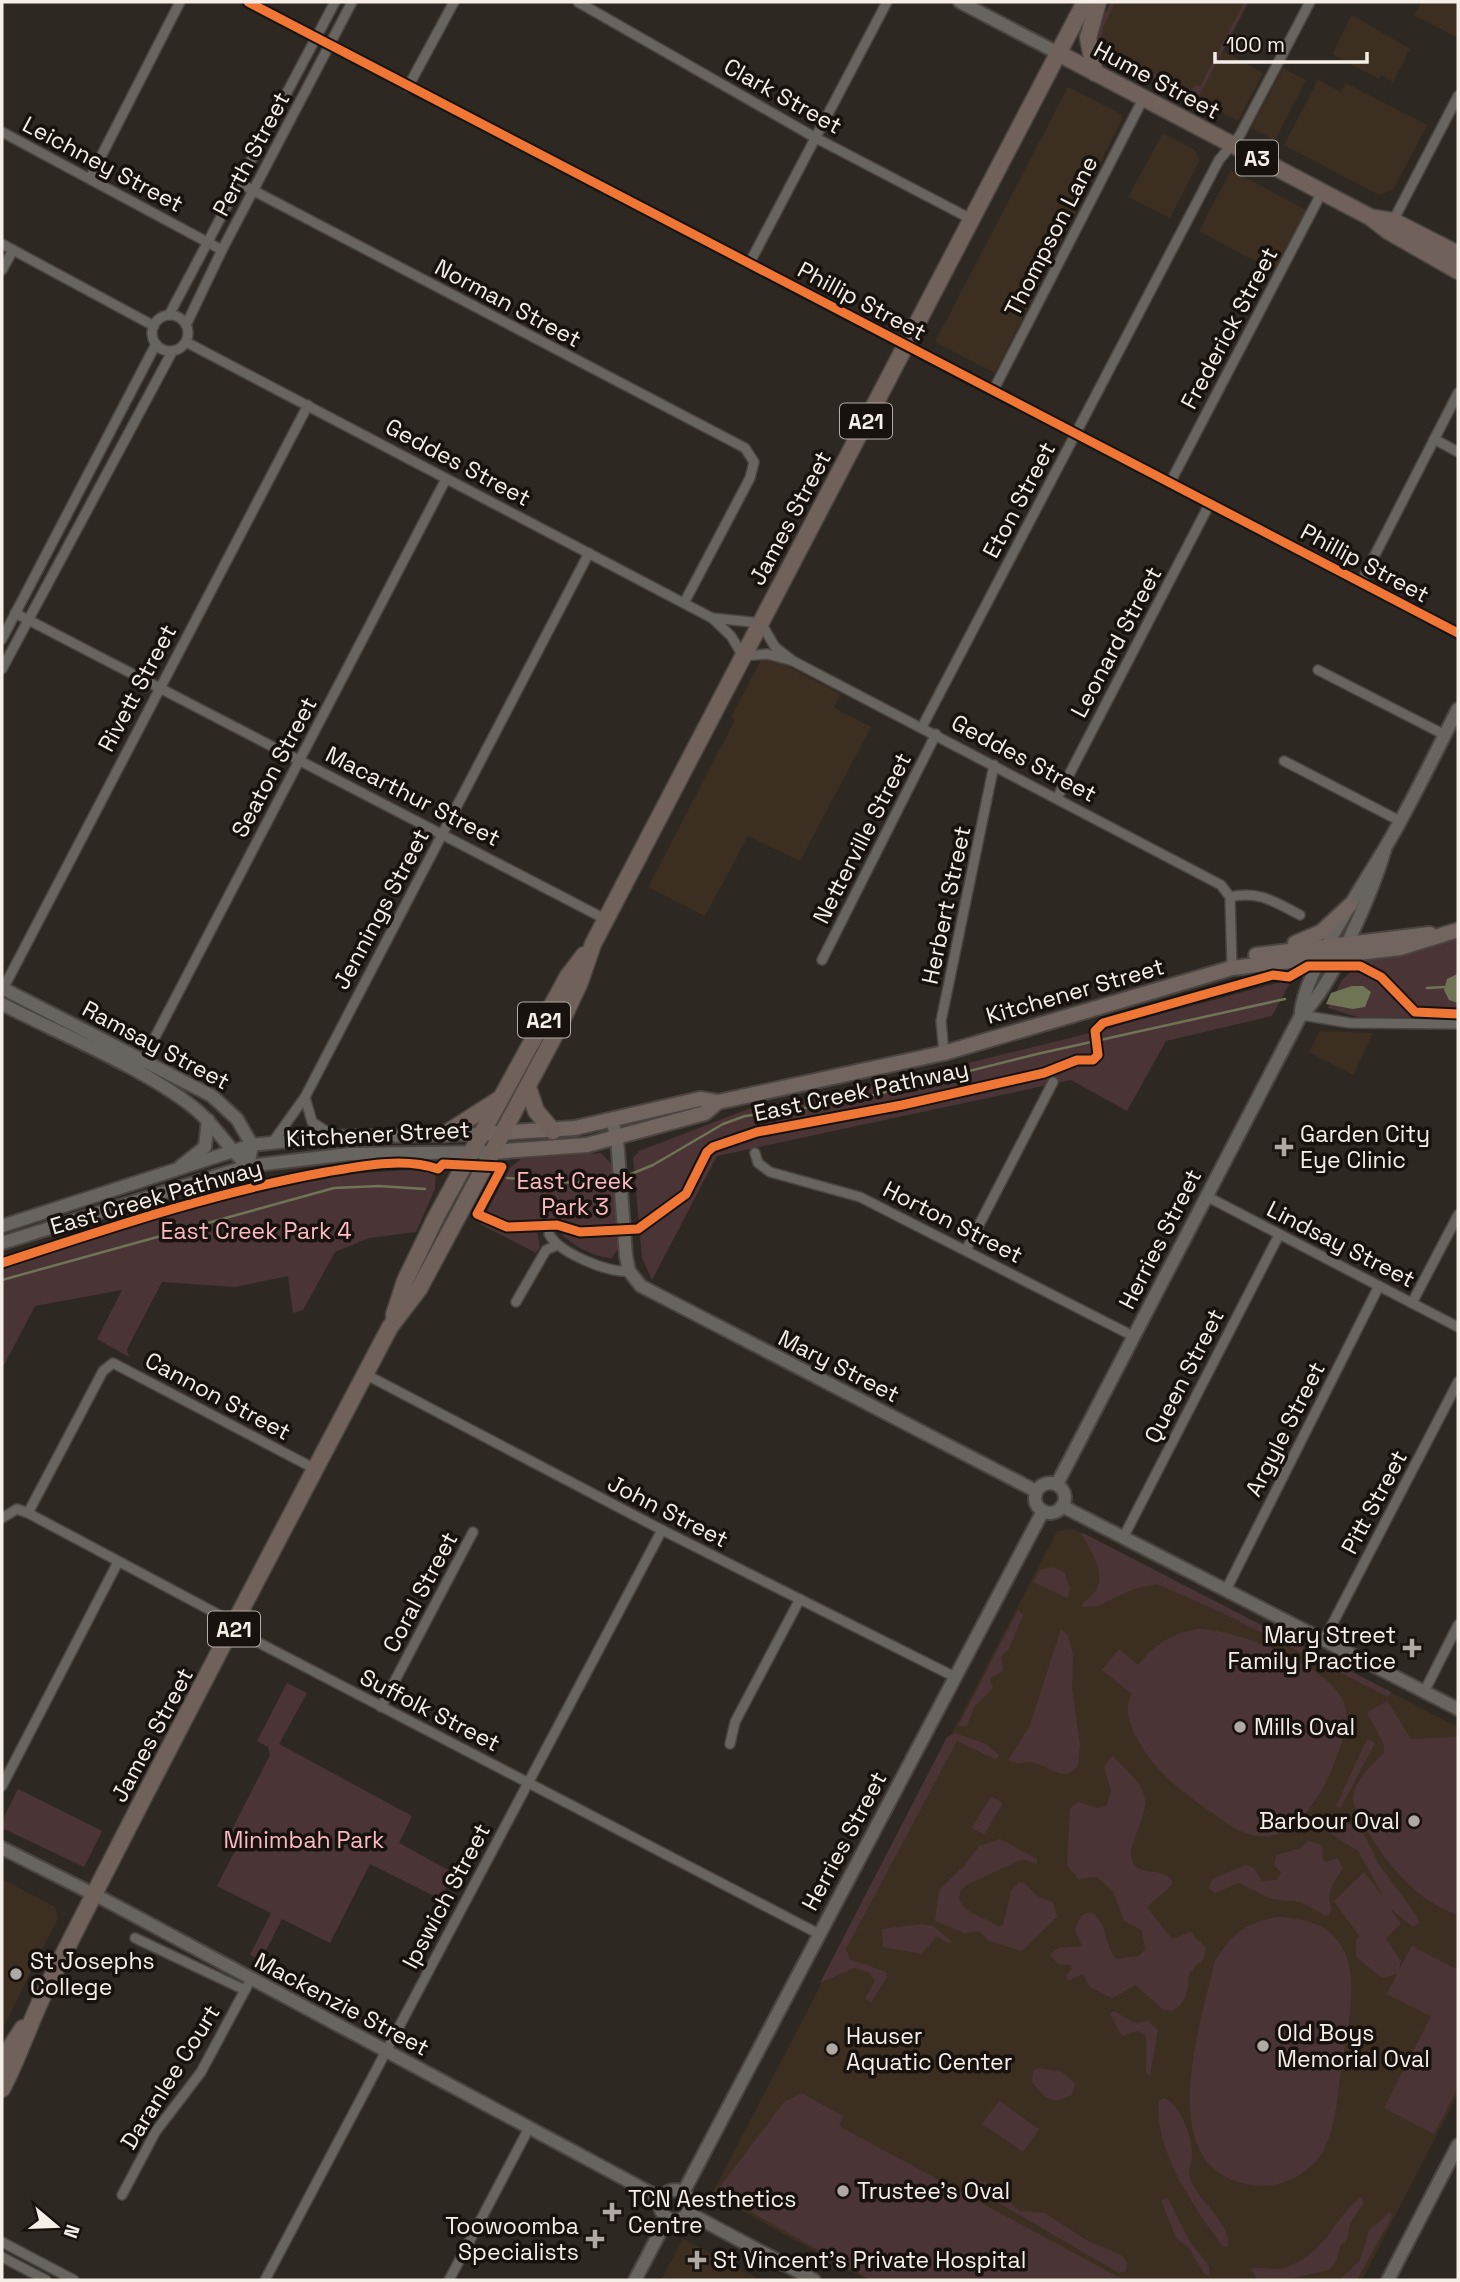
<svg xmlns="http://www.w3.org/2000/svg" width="1460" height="2282" viewBox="0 0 1460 2282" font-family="'Space Grotesk',sans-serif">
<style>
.built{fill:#3c2e20}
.green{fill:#4b3436}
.water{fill:#6f7455}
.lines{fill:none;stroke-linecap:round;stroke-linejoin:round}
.stream{stroke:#6f7455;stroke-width:2.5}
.minor-casing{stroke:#4b4541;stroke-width:12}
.tertiary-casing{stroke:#4b4541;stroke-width:16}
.secondary-casing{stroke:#4b4541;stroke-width:16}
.primary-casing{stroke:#4b4541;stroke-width:18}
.trunk-casing{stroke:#4b4541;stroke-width:19}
.minor{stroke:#68645f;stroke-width:9}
.tertiary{stroke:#68645f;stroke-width:12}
.secondary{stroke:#68645f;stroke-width:12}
.primary{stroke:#72655f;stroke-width:14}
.trunk{stroke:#70615a;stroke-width:16}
.cycleway-casing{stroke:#17120e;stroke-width:13}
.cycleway{stroke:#f07635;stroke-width:9}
.poi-dot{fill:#b0a9a3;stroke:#17120e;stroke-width:2.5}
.labels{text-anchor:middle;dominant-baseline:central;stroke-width:7;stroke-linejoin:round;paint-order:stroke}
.shield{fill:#17120e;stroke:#b3ada7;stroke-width:2}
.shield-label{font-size:21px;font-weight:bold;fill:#f6efe8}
.street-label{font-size:23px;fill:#f6efe8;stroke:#17120e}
.poi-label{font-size:23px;fill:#f6efe8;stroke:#17120e;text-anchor:start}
.park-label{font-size:23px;fill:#febac2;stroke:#17120e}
</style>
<rect width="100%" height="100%" fill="#2e2823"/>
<g class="built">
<path d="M1111,2H1249L1223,51L1263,73L1238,121L1096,47L1099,25Z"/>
<path d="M1422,2H1458V38L1414,15Z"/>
<path d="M1352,15L1410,49L1393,82L1381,75L1379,79L1332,54Z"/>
<path d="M1283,68L1306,80L1275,140L1251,128Z"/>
<path d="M1318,80L1341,92L1346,83L1427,125L1393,190L1379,195L1284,145Z"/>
<path d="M1068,87L1121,114L1122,119L995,373L935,342Z"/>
<path d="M1163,133L1195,150L1200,160L1170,218L1128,197Z"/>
<path d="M1231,170L1308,211L1274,271L1199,231Z"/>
<path d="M762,658H771L841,694L834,708L871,727L800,861L748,836L705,916L648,887L735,720L731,717Z"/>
<path d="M1320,1031L1373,1033L1353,1075L1309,1052Z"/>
<path d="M1073,1529L1458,1727V2094L1362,2280H867L712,2194L1057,1531Z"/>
<path d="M2,1879L55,1907L58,1918L2,2029Z"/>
<path d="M683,2239L761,2280H661Z"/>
</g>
<g class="green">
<path d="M1111,2H1119L1115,3L1103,27L1100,45L1172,83L1170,86L1096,47L1099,25Z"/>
<path d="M1244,2H1248L1197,100L1189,96L1195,85L1200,87Z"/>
<path d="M1458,936V1017H1358L1328,1008L1342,980L1365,958Z"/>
<path d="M1292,979L1272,1016L1166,1041L1127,1111L1071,1080L717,1156L652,1280L642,1258L633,1158L639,1151L751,1108L884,1084L1098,1031Z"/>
<path d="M601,1153L613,1166L620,1246L612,1258C595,1258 566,1243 557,1228L537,1233L540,1246L536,1253L480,1224L510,1168L521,1159Z"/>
<path d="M427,1169L436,1173L435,1189L416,1232L369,1238L335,1252L303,1310L293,1313L288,1276L235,1287L162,1282L127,1349L129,1357L97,1339L122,1290L35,1306L2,1369V1256L247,1180Z"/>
<path d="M1083,1533L1391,1692L1388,1697L1223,1613L1157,1584L1134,1589L1098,1606L1081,1607C1084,1601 1089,1599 1093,1594C1109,1576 1091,1550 1081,1534Z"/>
<path d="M1054,1567L1065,1573L1070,1589L1067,1598L1034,1582L1040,1570Z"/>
<path d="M1018,1610L1023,1615L1009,1649L1001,1657L1003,1671L990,1679L993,1688L974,1707L967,1726H958Z"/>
<path d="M1061,1629L1068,1635L1073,1655L1072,1689L1080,1745L1078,1766C1062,1785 1049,1764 1030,1762C1021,1762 1017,1766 1008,1760L1030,1725Z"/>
<path d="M1197,1629C1235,1629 1329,1664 1344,1703C1351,1722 1341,1746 1334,1764C1320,1798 1292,1848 1248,1834C1235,1830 1223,1820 1211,1812C1192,1799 1170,1783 1155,1765C1142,1749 1118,1713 1132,1694L1102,1670L1119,1649L1138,1665C1154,1645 1172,1633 1197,1629Z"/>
<path d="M287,1683L307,1693L279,1744L412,1816L399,1843L454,1873L440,1899L370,1864L330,1943L282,1919L261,1960L250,1955L271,1913L217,1886L235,1851L224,1845L270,1755L268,1747L257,1741Z"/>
<path d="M1387,1701L1411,1739L1458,1737V1915C1416,1901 1387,1864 1365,1827C1360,1817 1353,1808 1353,1797C1355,1781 1373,1762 1384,1753V1744L1367,1713Z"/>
<path d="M955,1733L986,1744L1000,1756L995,1759L957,1741L846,1949L850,1959L886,1972L887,1977L871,2003L865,1998L875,1981L869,1972L854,1968L820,1983L947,1737Z"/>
<path d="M1367,1739L1375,1743L1340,1809L1336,1806Z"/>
<path d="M1112,1755C1124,1768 1141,1781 1145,1799C1149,1817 1119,1855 1137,1867C1147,1875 1159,1867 1172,1880V1885L1147,1907C1152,1914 1168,1935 1173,1939L1190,1932L1206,1948L1204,1958L1189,1973C1188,1990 1187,2004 1171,2011L1162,2009L1136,1985L1112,1998L1090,1987L1083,1974L1068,1981L1066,1975L1072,1969L1070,1965L1058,1964L1050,1955L1058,1948L1082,1946L1075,1930L1081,1916L1089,1912C1108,1918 1104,1945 1116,1959L1139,1956L1145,1949L1142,1930L1124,1921L1113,1891L1097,1877L1078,1879L1067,1865L1070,1808L1078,1802L1098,1808L1107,1805L1111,1791L1104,1766Z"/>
<path d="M18,1789L102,1831L84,1867L2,1828V1821Z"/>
<path d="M991,1796L1003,1803L984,1835L972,1828Z"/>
<path d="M1341,1818L1364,1834L1378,1863L1418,1918L1419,1923L1413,1927L1390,1908L1401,1924L1386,1938L1401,1961L1399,1969L1412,1946L1458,1970V2087L1434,2134L1384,2108L1431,2016L1387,1994L1397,1974L1382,1978L1356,1957V1939L1360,1937L1334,1901L1364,1872L1383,1896L1358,1851L1323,1829L1325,1823Z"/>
<path d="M1000,1839L1037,1859V1864L1023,1859L968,1884L961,1890L959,1899C967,1916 984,1916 998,1926L1003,1925L1011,1891L1018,1883L1023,1882L1037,1896L1053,1902L1057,1917L1022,1951L989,1941L979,1931L964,1933L935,1921L939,1890L965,1865L979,1846Z"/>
<path d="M1308,1841L1322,1845L1323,1860L1327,1862L1337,1858L1343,1868C1333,1884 1325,1891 1332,1910L1326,1916L1301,1902L1271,1899L1239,1883L1215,1893L1209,1888L1212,1879L1246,1865L1254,1868L1262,1881L1276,1880L1281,1873L1274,1865L1276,1855L1301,1848Z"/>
<path d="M1279,1917C1376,1921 1351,2006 1341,2069C1337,2098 1336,2136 1317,2160C1301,2179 1275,2189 1250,2185C1151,2168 1201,2026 1214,1963C1228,1936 1249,1920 1279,1917Z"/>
<path d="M921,1924L933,1926L951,1941L949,1944L937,1936L921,1954L883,1947L882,1929Z"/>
<path d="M1114,2011L1134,2023L1148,2021L1158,2030L1150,2076L1146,2073V2036L1137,2031L1122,2036L1110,2014Z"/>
<path d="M1038,2068L1062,2072L1075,2083L1072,2095L1056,2101L1045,2097L1032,2082L1033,2071Z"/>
<path d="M802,2093L843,2116L839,2126L1124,2280H871L716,2192L784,2102Z"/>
<path d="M1164,2098C1180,2103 1193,2139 1192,2155C1191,2165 1187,2170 1191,2181C1199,2202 1232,2223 1228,2247L1223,2246C1196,2211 1153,2148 1159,2101Z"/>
<path d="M999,2101L1039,2129L1023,2152L982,2124Z"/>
<path d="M975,2179L990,2184L1020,2211L1045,2213L1088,2241L1121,2255L1127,2262L1126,2271L1119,2273L999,2203L962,2185Z"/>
<path d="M1362,2196L1363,2204L1350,2224L1347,2239L1340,2246L1336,2262L1328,2270L1286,2280H1258L1250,2269C1262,2265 1275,2272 1288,2267C1329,2249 1332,2220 1362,2196Z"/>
<path d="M1168,2199L1190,2242L1209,2266V2275H1205L1188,2247L1176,2238L1161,2200Z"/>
<path d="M1390,2212L1392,2216L1357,2280H1340L1360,2260L1369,2230Z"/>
</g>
<g class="water">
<path d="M1457,974H1458V1003L1449,1000L1444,990L1447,979Z"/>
<path d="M1352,986H1363L1371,992L1365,1007L1353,1009L1326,1004L1331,993Z"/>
</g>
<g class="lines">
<g class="stream">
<path d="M1427,988L1444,987"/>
<path d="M631,1174L653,1165L723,1124L745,1116L842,1103L1037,1054L1285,999"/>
<path d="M507,1178L576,1183L609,1177"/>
<path d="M2,1280L334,1188L379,1186L425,1189"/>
</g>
<defs>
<g id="minor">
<path d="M248,2L1458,633"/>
<path d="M578,2L816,138L971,219"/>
<path d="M408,87L454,2"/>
<path d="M2,132L222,250"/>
<path d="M90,178L180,2"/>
<path d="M239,183L745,448L754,462L750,478L684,603"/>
<path d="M1393,221L1458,96"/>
<path d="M2,244L154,326"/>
<path d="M749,264L887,2"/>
<path d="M2,270L13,250"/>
<circle cx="170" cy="333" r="18"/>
<path d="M169,315L335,2"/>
<path d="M186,325L222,250L352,2"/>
<path d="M186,342L712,618L731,636L743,656L767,654L793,661"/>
<path d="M993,391L1143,99"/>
<path d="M1434,439L1458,452"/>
<path d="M1170,483L1322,192"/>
<path d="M1361,582L1458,393"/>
<path d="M15,613L605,919"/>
<path d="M712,618L761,623L775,647L793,661L1221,885L1230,897L1232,968"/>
<path d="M2,639L156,344"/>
<path d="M2,669L172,352"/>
<path d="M1318,670L1445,735"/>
<path d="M922,727L1219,160L1240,135L1310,2"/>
<path d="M1284,761L1400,821"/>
<path d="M1057,798L1210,503"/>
<path d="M1230,897C1258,890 1275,902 1300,915"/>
<path d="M822,960L936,734"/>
<path d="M2,991L308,405"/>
<path d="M1301,1015L1350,1023L1458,1024"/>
<path d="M944,1053L941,1021L994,765"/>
<path d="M141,1064L446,479"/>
<path d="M305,1097L312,1122L332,1135"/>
<path d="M272,1143L305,1097L589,553"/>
<path d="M755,1153L758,1163L770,1172L860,1197L1133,1336"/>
<path d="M1206,1196L1458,1327"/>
<path d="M549,1234C559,1253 608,1273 629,1271"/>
<path d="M966,1250L1053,1082"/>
<path d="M516,1302L546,1250L555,1246"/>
<path d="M1412,1303L1458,1215"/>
<path d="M365,1374L662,1530L955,1677"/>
<path d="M28,1513L225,1618L244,1635L819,1934"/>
<path d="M2,1518L17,1509L28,1513L103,1371L113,1363L317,1470"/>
<path d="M1124,1536L1279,1235"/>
<path d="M1226,1590L1379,1286"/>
<path d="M1324,1640L1458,1382"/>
<path d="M1424,1692L1458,1625"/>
<path d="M381,1707L473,1532"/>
<path d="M730,1744L735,1722L800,1599"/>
<path d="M2,1786L118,1562"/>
<path d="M135,1938L245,1990"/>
<path d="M122,2195L156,2131L201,2072L251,1979"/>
<path d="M2,2242L74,2280"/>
<path d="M2,2257L46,2280"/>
<path d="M265,2280L662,1530"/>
<path d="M449,2280L529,2128"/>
</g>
<g id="tertiary">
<path d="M960,2L1058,53"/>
<path d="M2,988L212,1096L237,1119L252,1145L248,1166C227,1148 215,1124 193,1107C142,1067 60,1034 2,1004"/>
<path d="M181,1166L205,1147L208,1120"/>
<path d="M2,1848L109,1902L662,2199"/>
<path d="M687,2212L814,2280"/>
<path d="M1388,2280L1458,2145"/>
</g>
<g id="secondary">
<path d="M1301,1015C1300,979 1365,882 1385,848C1412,803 1434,755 1458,709"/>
<path d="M612,1120L617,1139L626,1256L629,1271L641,1286L1036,1491"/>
<path d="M2,1226L252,1145L326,1137L481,1134"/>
<path d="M2,1243L248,1166L350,1154L492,1152"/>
<circle cx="1050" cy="1498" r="15"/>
<path d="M1057,1484L1301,1015C1332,988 1373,890 1385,849"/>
<path d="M1062,1506L1458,1709"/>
<circle cx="675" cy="2205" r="15"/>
<path d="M684,2191L1043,1511"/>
<path d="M635,2280L667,2219"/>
</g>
<g id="primary">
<path d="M1295,943L1321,932L1350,905"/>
<path d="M1256,955L1430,934"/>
<path d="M481,1134L575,1128L700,1099L718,1102L944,1053L1232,968L1400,948L1458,930"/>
<path d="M492,1152L587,1145L705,1113L718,1102"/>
</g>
<g id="trunk">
<path d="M1058,53L1370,217L1388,231L1458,271"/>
<path d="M1095,73L1088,38L1098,2"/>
<path d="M1374,218L1393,221L1458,254"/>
<path d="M528,1087L536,1111L553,1131"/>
<path d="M445,1134L498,1100"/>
<path d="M394,1315L405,1281L437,1215L568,976L584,955"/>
<path d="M2,2060L23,2028"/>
<path d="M2,2089C20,2055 31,2018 49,1983C160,1763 275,1545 390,1327L419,1289L557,1031L580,982L593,944L1085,2"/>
</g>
</defs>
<use href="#minor" class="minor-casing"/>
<use href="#tertiary" class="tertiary-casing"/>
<use href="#secondary" class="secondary-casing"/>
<use href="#primary" class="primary-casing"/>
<use href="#trunk" class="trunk-casing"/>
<use href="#minor" class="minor"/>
<use href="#tertiary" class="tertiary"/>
<use href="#secondary" class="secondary"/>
<use href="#primary" class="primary"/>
<use href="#trunk" class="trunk"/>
<defs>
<g id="cycleway">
<path d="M248,2L1458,633"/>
<path d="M2,1263C109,1228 215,1192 326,1172C361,1166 404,1157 438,1169L443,1164L502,1167L477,1214L507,1227L557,1225L580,1232L638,1229L686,1194L707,1152L713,1147L757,1132L902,1105L1044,1073L1077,1060H1093L1098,1055L1095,1031L1103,1023L1273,975L1289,977L1308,966H1360L1381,977L1415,1012L1458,1014"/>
</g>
</defs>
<use href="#cycleway" class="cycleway-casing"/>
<use href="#cycleway" class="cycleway"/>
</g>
<g class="poi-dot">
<path d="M1280.5 1136.5h7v7h7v7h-7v7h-7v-7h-7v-7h7z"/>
<path d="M1408.5 1637.5h7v7h7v7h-7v7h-7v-7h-7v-7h7z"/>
<circle cx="1240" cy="1727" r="7"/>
<circle cx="1414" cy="1821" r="7"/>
<circle cx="16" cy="1974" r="7"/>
<circle cx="1263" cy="2046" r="7"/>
<circle cx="832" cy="2049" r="7"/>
<circle cx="843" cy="2191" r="7"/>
<path d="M608.5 2201.5h7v7h7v7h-7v7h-7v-7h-7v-7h7z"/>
<path d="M591.5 2228.5h7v7h7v7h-7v7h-7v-7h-7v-7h7z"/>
<path d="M693.5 2249.5h7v7h7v7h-7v7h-7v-7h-7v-7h7z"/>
</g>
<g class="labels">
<g class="shield">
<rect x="1236" y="140.5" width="42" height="35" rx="5"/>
<rect x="840" y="403.5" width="52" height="35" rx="5"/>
<rect x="518" y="1002.5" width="52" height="35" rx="5"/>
<rect x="208" y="1611.5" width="52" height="35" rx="5"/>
</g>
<g class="shield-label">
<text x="1257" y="158">A3</text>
<text x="866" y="421">A21</text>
<text x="544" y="1020">A21</text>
<text x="234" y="1629">A21</text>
</g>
<g class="street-label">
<text transform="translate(1157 80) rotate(28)">Hume Street</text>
<text transform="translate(783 96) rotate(29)">Clark Street</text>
<text transform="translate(251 154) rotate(-62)">Perth Street</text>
<text transform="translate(103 164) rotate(28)">Leichney Street</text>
<text transform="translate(1051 236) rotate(-63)">Thompson Lane</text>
<text transform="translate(862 301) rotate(28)">Phillip Street</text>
<text transform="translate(508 303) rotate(28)">Norman Street</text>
<text transform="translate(1229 328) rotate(-62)">Frederick Street</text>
<text transform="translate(458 462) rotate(28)">Geddes Street</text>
<text transform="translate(1019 500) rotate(-62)">Eton Street</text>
<text transform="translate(790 518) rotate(-62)">James Street</text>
<text transform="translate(1365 563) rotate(28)">Phillip Street</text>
<text transform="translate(1116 642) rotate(-62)">Leonard Street</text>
<text transform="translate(137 688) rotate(-62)">Rivett Street</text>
<text transform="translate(1024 758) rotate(28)">Geddes Street</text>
<text transform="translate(274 767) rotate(-62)">Seaton Street</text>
<text transform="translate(413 796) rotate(27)">Macarthur Street</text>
<text transform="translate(862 838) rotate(-63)">Netterville Street</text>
<text transform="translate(946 905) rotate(-78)">Herbert Street</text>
<text transform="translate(381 909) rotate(-62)">Jennings Street</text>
<text transform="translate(1075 991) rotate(-16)">Kitchener Street</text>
<text transform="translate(156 1045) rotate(28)">Ramsay Street</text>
<text transform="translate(861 1091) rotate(-12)">East Creek Pathway</text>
<text transform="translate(378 1134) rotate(-3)">Kitchener Street</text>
<text transform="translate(156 1197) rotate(-16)">East Creek Pathway</text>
<text transform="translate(953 1222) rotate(27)">Horton Street</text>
<text transform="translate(1160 1239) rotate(-63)">Herries Street</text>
<text transform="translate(1341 1244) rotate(27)">Lindsay Street</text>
<text transform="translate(839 1366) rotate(27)">Mary Street</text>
<text transform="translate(1184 1376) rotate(-63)">Queen Street</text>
<text transform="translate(218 1396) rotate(28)">Cannon Street</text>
<text transform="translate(1285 1429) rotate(-63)">Argyle Street</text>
<text transform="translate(1374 1502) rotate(-62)">Pitt Street</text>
<text transform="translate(668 1511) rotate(27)">John Street</text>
<text transform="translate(420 1592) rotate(-62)">Coral Street</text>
<text transform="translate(430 1710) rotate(27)">Suffolk Street</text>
<text transform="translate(152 1735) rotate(-62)">James Street</text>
<text transform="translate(844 1841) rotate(-62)">Herries Street</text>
<text transform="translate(446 1896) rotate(-62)">Ipswich Street</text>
<text transform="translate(342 2004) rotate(28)">Mackenzie Street</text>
<text transform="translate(170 2077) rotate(-58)">Daranlee Court</text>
</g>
<g class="poi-label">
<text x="1300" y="1134">Garden City<tspan x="1300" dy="26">Eye Clinic</tspan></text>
<text x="1396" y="1635" text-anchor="end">Mary Street<tspan x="1396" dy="26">Family Practice</tspan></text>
<text x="1254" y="1727">Mills Oval</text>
<text x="1400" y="1821" text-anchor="end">Barbour Oval</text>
<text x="30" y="1961">St Josephs<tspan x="30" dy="26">College</tspan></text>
<text x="1277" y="2033">Old Boys<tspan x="1277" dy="26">Memorial Oval</tspan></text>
<text x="846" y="2036">Hauser<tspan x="846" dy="26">Aquatic Center</tspan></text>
<text x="857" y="2191">Trustee's Oval</text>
<text x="628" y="2199">TCN Aesthetics<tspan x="628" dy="26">Centre</tspan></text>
<text x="579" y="2226" text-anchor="end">Toowoomba<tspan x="579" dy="26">Specialists</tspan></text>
<text x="713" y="2260">St Vincent's Private Hospital</text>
</g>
<g class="park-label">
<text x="575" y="1181">East Creek<tspan x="575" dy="26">Park 3</tspan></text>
<text x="256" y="1231">East Creek Park 4</text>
<text x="304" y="1840">Minimbah Park</text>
</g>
</g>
<rect width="1460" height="2282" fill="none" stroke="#f6efe8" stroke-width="7"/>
<g transform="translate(56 2226) rotate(109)" stroke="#17120e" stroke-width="5" paint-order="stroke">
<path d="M0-5L12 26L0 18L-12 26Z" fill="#f6efe8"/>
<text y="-10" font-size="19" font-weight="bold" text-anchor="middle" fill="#f6efe8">N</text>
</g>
<path d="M1215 52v10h152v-10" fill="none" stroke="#f6efe8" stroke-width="3.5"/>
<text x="1226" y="52" font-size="21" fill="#f6efe8" stroke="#17120e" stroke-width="5" paint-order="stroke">100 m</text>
</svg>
